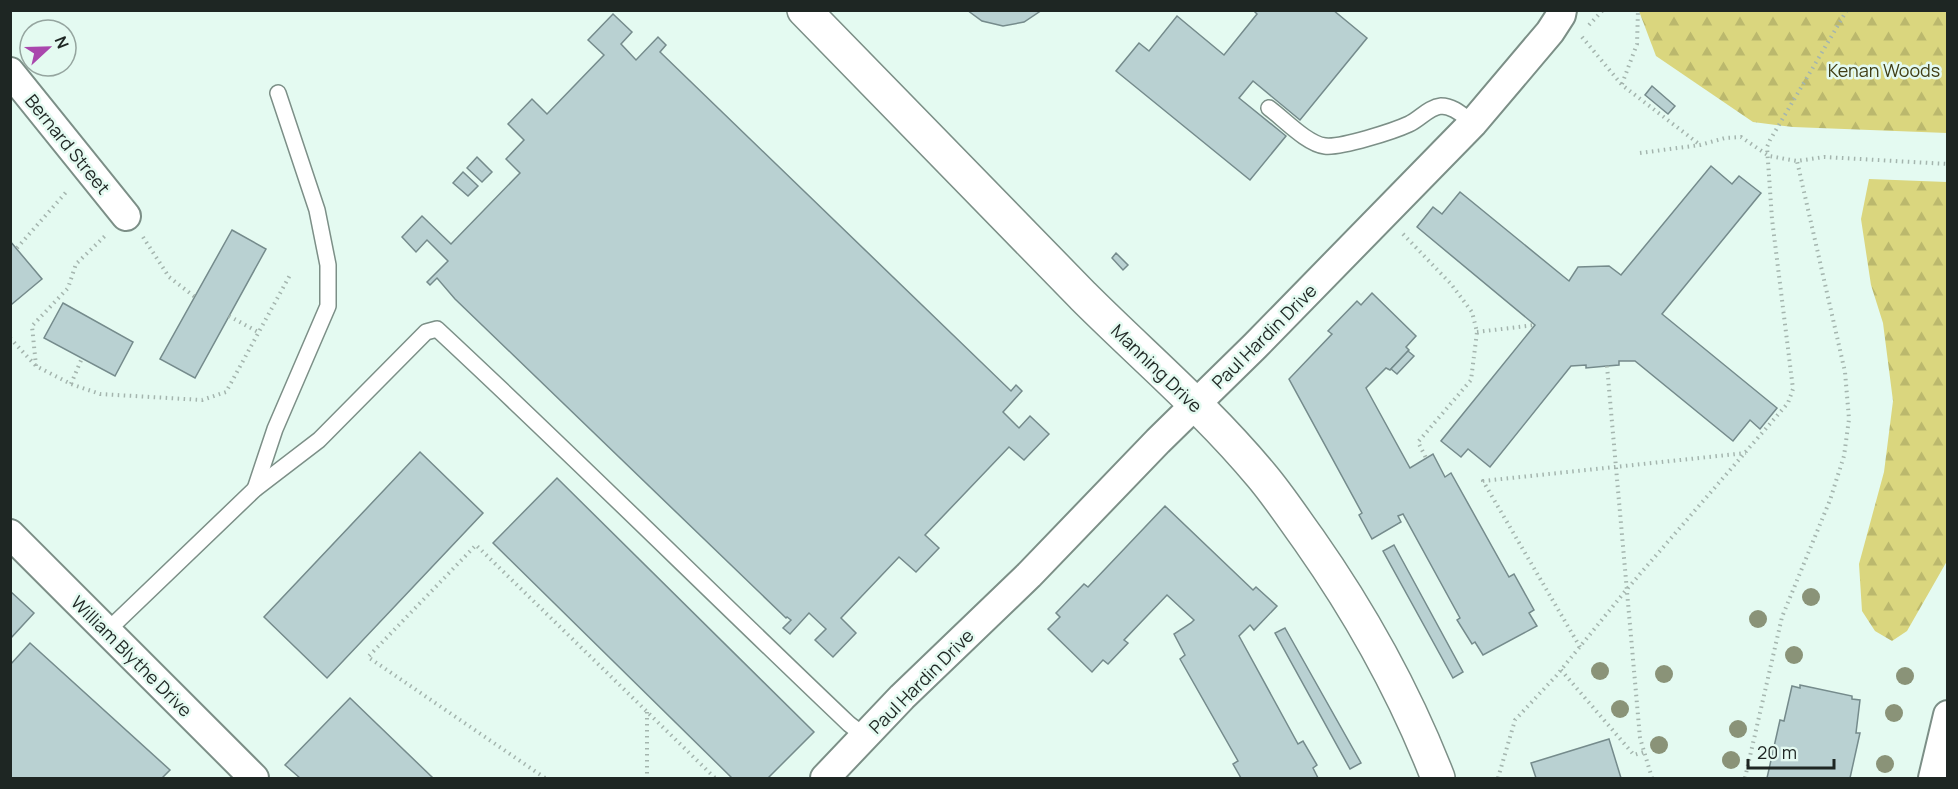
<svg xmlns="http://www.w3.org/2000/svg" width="1958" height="789" viewBox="0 0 1958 789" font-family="Manrope,sans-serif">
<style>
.forest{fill:url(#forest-firs)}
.building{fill:#b9d1d2;stroke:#758b8c;stroke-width:1.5}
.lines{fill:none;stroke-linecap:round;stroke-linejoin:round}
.service-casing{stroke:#7c8f87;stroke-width:18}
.minor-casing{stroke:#7c8f87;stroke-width:32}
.tertiary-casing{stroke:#7c8f87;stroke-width:36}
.path{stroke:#a4b5ae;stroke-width:4;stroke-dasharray:1.5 4.5;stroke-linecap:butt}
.service{stroke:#fff;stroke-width:15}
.minor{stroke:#fff;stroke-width:28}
.tertiary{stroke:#fff;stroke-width:33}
.tree{fill:#8a9378}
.labels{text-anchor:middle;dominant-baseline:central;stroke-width:5;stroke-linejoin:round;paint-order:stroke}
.park-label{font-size:18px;fill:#403e15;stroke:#e4faf1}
.street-label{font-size:18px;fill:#1e2623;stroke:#e4faf1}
</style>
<defs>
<pattern id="forest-firs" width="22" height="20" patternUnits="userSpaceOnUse" patternTransform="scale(1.5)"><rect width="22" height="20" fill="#dad67e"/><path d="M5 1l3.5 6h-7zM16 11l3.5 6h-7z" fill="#bbb86d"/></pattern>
</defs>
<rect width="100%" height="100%" fill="#e4faf1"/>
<g class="forest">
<path d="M1639,11H1947V133L1793,127L1753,122L1656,56Z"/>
<path d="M1869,179L1947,182V561L1907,631L1892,641L1875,631L1862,611L1859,564L1884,472L1893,401L1883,323L1871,285L1861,219Z"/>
</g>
<g class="building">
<path d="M967,10H1042L1024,22L1003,26L982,21Z"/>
<path d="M1253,10H1333L1367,38L1300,120L1253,81L1239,98L1286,136L1250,180L1116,71L1139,43L1149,51L1177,16L1224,55L1257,14Z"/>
<path d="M613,14L632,32L621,44L636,60L658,37L666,45L660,52L1011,391L1016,385L1022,391L1003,412L1019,428L1030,416L1049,434L1024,460L1009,447L925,535L939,548L916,572L899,557L841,618L856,633L833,657L815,640L826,629L809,613L790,634L783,628L791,620L787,617L786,618L455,299L437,278L430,285L427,282L448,261L427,240L416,252L402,237L422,216L451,244L520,173L506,159L524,140L508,124L532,99L547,114L604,55L588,40Z"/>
<path d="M1652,86L1675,106L1668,114L1645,95Z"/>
<path d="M477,157L492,172L482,182L467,168Z"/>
<path d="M1711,166L1732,184L1739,176L1761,193L1662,314L1777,408L1760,429L1750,420L1733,441L1635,361H1619V365L1607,366L1586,368V365L1571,366L1490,467L1468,449L1461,457L1441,441L1535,325L1417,227L1433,207L1442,214L1460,192L1569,281L1578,267L1609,266L1621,275Z"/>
<path d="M463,172L478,186L468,196L453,183Z"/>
<path d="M232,230L266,249L195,378L160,359Z"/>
<path d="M10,241L42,279L12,304L10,302Z"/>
<path d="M1116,253L1128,265L1123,270L1112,258Z"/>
<path d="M1372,293L1416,336L1406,347L1409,350L1390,370L1386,368L1366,388L1410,468L1433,454L1445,477L1451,473L1509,577L1514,574L1534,610L1529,613L1537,626L1483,655L1475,642L1472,644L1457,620L1460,618L1403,514L1398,516L1401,522L1372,539L1359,515L1362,513L1289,379L1332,334L1328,331L1357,301L1361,305Z"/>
<path d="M63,303L133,342L115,376L44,338Z"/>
<path d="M1408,351L1414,356L1397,374L1391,369Z"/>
<path d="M420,452L483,513L327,678L264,617Z"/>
<path d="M557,478L814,732L768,778H732L493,543Z"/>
<path d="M1165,506L1253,590L1256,587L1277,606L1254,630L1250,625L1239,636L1298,744L1303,741L1317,765L1313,768L1318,778H1241L1233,764L1238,761L1180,659L1185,655L1174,634L1191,623L1194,620L1167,595L1124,640L1128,643L1108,664L1103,660L1092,672L1048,629L1060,617L1056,613L1084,584L1088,587Z"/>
<path d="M1394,545L1463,672L1453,678L1383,551Z"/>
<path d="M10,591L34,613L10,639Z"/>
<path d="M1285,628L1361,763L1350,769L1275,633Z"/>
<path d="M30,643L170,770L162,778H10V665Z"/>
<path d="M1800,685L1852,696V699L1860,700L1856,733H1860L1850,778H1767L1780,720L1784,721L1792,686L1800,688Z"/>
<path d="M350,698L433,778H300L285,765Z"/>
<path d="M1609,739L1621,778H1536L1531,763Z"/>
</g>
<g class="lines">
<defs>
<g id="service">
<path d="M1269,108C1284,119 1307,144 1325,146C1341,148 1394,131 1409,124C1420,119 1429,107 1441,106C1454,106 1463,116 1473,123"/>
<path d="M255,489L275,429L328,306V265L317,210L278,93"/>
<path d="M107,631L255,489L319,440L426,332L437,329C576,458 711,593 849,724L866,737"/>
</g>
<g id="minor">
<path d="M10,72L126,216"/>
<path d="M10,534L254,778"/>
<path d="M825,778L902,697L1029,575L1158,441L1255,346L1473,123L1550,32L1561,15L1562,10"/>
<path d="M1933,778L1948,715"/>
</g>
<path id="tertiary" d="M804,10C897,106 990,201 1083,296C1142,355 1207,410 1261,475C1278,495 1293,518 1309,540C1361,614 1405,693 1438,778"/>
</defs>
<use href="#service" class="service-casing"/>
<use href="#minor" class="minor-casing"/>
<use href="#tertiary" class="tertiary-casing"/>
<g class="path">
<path d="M1589,25L1603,10"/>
<path d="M1582,37L1622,85L1699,144"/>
<path d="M1622,84L1637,44L1638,10"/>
<path d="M1640,153L1700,145L1725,138L1741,137L1769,156L1797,161L1824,157L1948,164"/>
<path d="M1403,234L1451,284L1472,312L1477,332L1471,380L1418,442L1426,458"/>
<path d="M143,237L169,277L195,297"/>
<path d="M17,248L68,190"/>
<path d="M229,316L258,332"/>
<path d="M1477,332L1535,325"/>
<path d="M10,338L36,366L71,384L100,394L202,400L226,392L290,275"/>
<path d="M36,366L32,326L68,288L76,264L107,234"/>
<path d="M1607,366L1640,738L1652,778"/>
<path d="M71,384L82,358"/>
<path d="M1580,647L1483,481L1746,453"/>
<path d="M1561,670L1634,755L1644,752"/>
<path d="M647,712V778"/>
<path d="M545,778L368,657L476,545L715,778"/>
<path d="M1498,778L1515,720L1556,676L1627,589L1788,403L1793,389L1772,219L1767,147L1770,140L1847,10"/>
<path d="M1745,778L1782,617L1830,500L1844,456L1849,419L1845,372L1797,161"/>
</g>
<use href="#service" class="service"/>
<use href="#minor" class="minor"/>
<use href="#tertiary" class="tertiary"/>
</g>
<g class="tree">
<circle cx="1811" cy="597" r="9"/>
<circle cx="1758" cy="619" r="9"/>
<circle cx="1794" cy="655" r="9"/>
<circle cx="1600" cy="671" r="9"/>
<circle cx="1664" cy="674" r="9"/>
<circle cx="1905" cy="676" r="9"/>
<circle cx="1620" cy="709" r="9"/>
<circle cx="1894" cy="713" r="9"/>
<circle cx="1738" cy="729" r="9"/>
<circle cx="1659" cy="745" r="9"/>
<circle cx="1731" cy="760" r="9"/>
<circle cx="1885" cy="764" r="9"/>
</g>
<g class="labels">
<g class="park-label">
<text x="1884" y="70">Kenan Woods</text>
</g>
<g class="street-label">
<text transform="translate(68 144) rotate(51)">Bernard Street</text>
<text transform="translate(1264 336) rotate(-45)">Paul Hardin Drive</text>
<text transform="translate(1157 368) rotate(44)">Manning Drive</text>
<text transform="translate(132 656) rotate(45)">William Blythe Drive</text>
<text transform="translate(921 681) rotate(-45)">Paul Hardin Drive</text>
</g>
</g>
<rect width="1958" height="789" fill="none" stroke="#1e2623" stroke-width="24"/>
<g transform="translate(48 48) rotate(68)"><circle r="28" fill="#e4faf1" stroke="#95a59f" stroke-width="1.5"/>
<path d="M0-4.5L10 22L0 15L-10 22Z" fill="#a947ad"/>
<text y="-9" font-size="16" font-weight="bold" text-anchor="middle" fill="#1e2623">N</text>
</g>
<path d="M1748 759v9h86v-9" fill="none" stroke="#1e2623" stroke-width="3"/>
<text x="1757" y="759" font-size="18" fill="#1e2623" stroke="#e4faf1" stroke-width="4.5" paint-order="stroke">20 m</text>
</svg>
